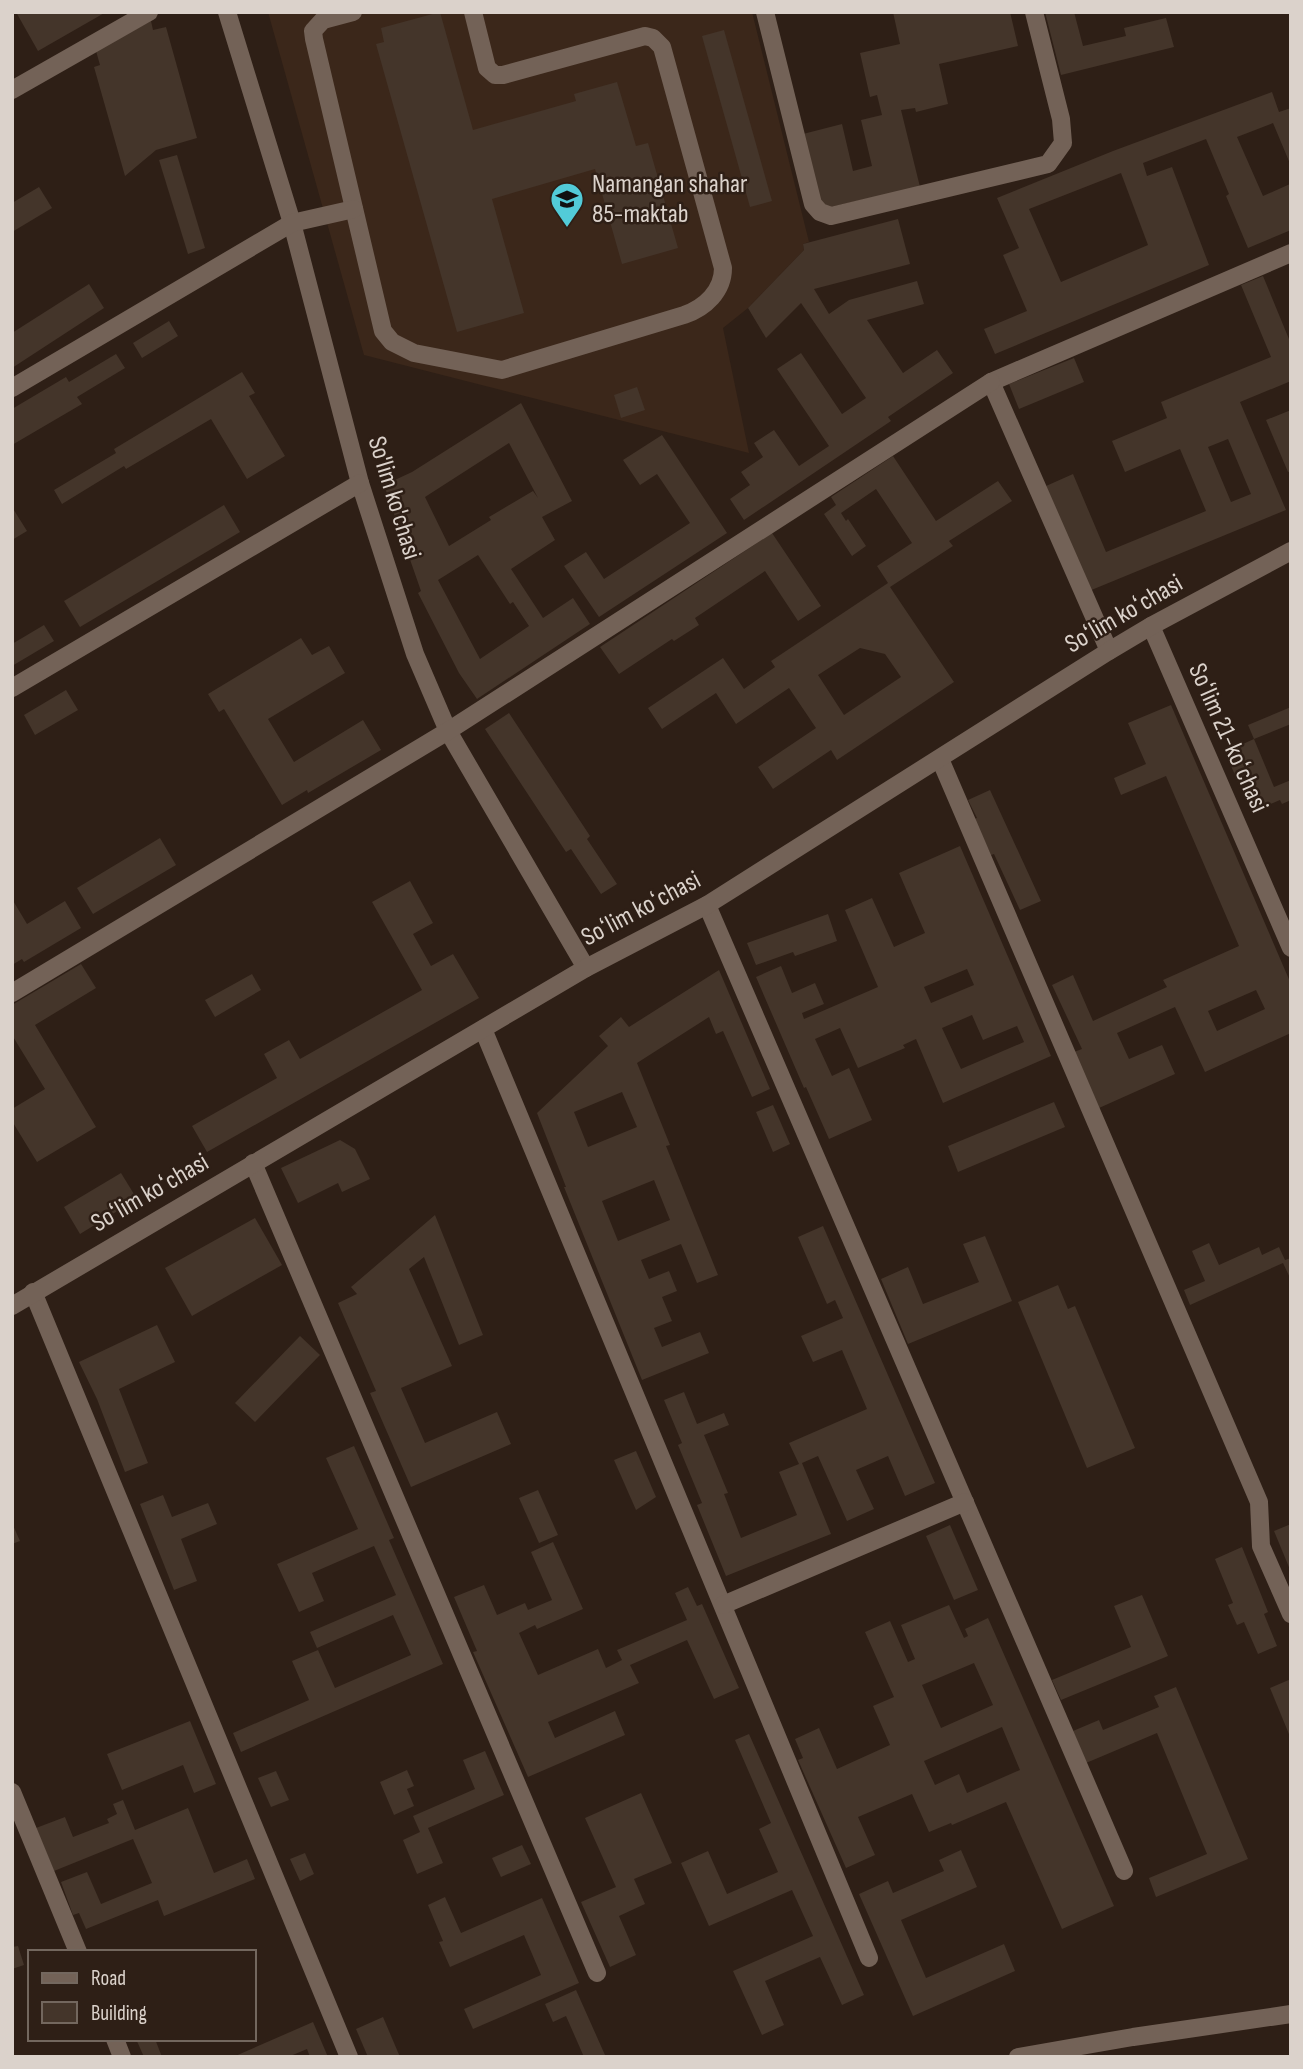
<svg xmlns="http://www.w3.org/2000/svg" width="1303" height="2069" viewBox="0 0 1303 2069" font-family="'Sofia Sans Condensed',sans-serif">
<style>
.built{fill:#3b271a}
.building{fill:#44352a;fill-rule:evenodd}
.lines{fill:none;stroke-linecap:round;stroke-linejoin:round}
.minor{stroke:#736257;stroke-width:18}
.labels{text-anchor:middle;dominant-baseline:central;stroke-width:5;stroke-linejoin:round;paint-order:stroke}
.poi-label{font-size:26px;fill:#dbd2cb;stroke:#2e1f16;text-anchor:start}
.street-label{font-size:26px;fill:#dbd2cb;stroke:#2e1f16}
</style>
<rect width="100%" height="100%" fill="#2e1f16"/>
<path class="built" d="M268,12H752L809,242L803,244L804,250L748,308L723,328L749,453L364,355Z"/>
<g class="building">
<path d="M16,12H106L38,51Z"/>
<path d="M440,12L473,130L576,101L574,94L617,82L636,146L648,143L678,248L622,264L595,169L492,199L524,313L457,332L376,44L384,42L381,28Z"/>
<path d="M893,12H1010L1018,46L939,64L948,104L916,112L915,108L901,110L920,187L821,209L803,134L842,124L853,171L872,166L861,120L882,115L877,95L870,97L860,53L900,44Z"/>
<path d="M1045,12H1074L1083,46L1126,36L1124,28L1166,18L1174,47L1061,75Z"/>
<path d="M151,21L153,30L166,27L197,138L156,150L125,176L94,67L100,65L96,51Z"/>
<path d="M724,30L772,201L750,207L702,36Z"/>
<path d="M1272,92L1279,112L1291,108V166L1273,123L1237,137L1263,196L1290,184L1291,230L1248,248L1226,196L1229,194L1206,139L1143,163L1147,176L1172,167L1209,265L995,354L984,329L1027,311L1003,255L1019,248L997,198L1113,151ZM1121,173L1148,245L1061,282L1029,209Z"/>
<path d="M177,155L205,248L188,254L159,160Z"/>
<path d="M39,187L52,208L12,232V203Z"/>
<path d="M898,219L910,264L814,289L829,314L849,300L917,281L924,304L867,320L903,373L937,350L953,373L888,417L891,421L744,520L730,499L750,485L741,472L763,457L754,443L774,430L799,466L829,446L777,369L801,353L842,414L866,398L801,303L766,338L748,308L804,250L803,244Z"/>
<path d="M1263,276L1291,344V381L1240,402L1286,510L1089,591L1046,486L1073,474L1106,552L1206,511L1180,449L1125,472L1112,441L1167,418L1161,402L1271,357L1241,285ZM1228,439L1251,494L1231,502L1208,447Z"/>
<path d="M89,284L104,308L12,368V333Z"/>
<path d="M169,321L178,336L142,358L133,343Z"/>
<path d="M116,354L125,368L77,397L82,404L12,445V409L66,377L69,382Z"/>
<path d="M1074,358L1084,382L1019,409L1009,384Z"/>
<path d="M242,372L255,393L249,396L285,456L247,479L211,419L126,469L124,466L62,504L54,490L116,453L114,449Z"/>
<path d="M637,387L645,410L621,418L614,395Z"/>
<path d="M521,403L572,501L542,517L555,540L511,569L543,618L573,598L590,624L477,699L459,673L418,593L421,591L384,485L412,472ZM509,443L538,498L533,491L489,517L491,520L449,546L425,497ZM478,555L510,604L513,602L529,626L480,659L438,580Z"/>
<path d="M1291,410V471L1288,472L1266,420Z"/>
<path d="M662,435L727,533L599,617L564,566L586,552L604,579L690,523L657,474L640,485L623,460Z"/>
<path d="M893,456L936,521L998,481L1012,501L949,541L953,546L890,587L954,682L837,760L831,750L773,789L758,767L816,728L789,688L736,724L716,693L662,729L648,708L723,658L744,689L775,667L771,661L888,583L877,566L912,543L876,489L841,513L846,521L848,519L866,546L852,556L824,514L836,505L831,497ZM860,648L885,654L901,677L844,715L818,675Z"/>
<path d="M224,505L240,532L80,627L64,601Z"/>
<path d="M12,507L27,531L12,540Z"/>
<path d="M772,533L821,606L798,621L765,571L695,618L699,625L674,641L672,639L619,674L600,647Z"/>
<path d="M44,625L54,641L12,666V644Z"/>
<path d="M301,638L312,655L329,646L345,673L268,719L294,762L363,720L381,750L308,793L307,790L282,805L224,709L219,712L208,694Z"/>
<path d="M66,690L78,710L35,735L24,715Z"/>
<path d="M1171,705L1291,984V1033L1205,1072L1175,1007L1117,1033L1129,1059L1162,1045L1175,1074L1099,1108L1074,1052L1082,1049L1052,985L1073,975L1093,1021L1167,987L1163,980L1239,946L1166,776L1121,795L1114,778L1146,764L1128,723ZM1256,990L1265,1009L1217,1031L1208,1011Z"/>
<path d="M1291,707V724L1254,739L1248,725Z"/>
<path d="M509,713L590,836L587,839L617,884L601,894L571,849L566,852L485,729Z"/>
<path d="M1254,739L1274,787L1291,780V800L1282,804L1280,800L1251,812L1225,752Z"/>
<path d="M990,790L1041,901L1020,910L994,854L991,855L974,819L977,818L968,800Z"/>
<path d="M160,838L176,865L93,914L77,888Z"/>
<path d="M960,846L1051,1056L943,1103L916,1039L903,1045L905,1048L858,1068L840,1028L815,1039L832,1076L849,1068L872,1120L829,1139L806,1087L804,1088L756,977L781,966L792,993L815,983L824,1004L802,1013L804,1019L878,987L845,910L872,898L894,947L925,933L899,873ZM967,969L974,985L931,1003L924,987ZM972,1015L983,1040L1017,1026L1024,1042L961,1069L942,1028Z"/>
<path d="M410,881L433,923L413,934L431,966L453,954L479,998L207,1152L192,1126L277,1078L264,1054L289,1040L300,1059L422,990L372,902Z"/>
<path d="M12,899L27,924L65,901L81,928L24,962L22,959L12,965Z"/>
<path d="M828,914L837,941L795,956L793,952L756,965L747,943Z"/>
<path d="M81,964L96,988L35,1025L96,1127L37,1162L12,1121V1109L45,1089L12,1035V1005Z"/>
<path d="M719,970L770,1089L752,1097L723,1031L716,1034L709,1017L637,1063L670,1145L666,1146L718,1275L697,1283L681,1244L641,1260L649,1279L669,1271L677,1291L662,1297L672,1321L654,1328L662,1347L700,1332L709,1353L642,1380L564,1187H566L537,1113L608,1046L599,1036L621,1017L629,1027ZM622,1092L637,1127L588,1147L574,1112ZM654,1180L670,1220L618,1241L602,1201Z"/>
<path d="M252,974L261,990L215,1017L205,1000Z"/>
<path d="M1054,1102L1065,1127L958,1172L948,1146Z"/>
<path d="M773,1105L790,1144L773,1152L756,1112Z"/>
<path d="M340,1140L355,1149L370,1179L342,1192L338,1183L298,1203L281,1168Z"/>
<path d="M121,1173L137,1199L80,1234L64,1207Z"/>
<path d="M435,1215L483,1335L459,1345L424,1257L409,1269L452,1366L401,1388L425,1443L497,1412L511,1444L411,1487L370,1393L376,1391L338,1303L357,1294L351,1287Z"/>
<path d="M255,1218L282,1265L192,1316L165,1268Z"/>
<path d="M823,1226L935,1483L905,1496L888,1456L856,1470L874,1509L847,1521L818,1456L802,1463L831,1534L726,1576L697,1505L702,1503L678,1445L682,1443L664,1400L684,1392L697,1424L724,1413L729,1425L704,1435L728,1493L724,1494L741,1538L797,1515L779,1472L799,1464L789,1443L867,1409L842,1350L813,1362L801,1336L843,1318L835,1300L827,1304L798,1237Z"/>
<path d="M985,1236L1012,1301L908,1344L881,1279L908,1267L923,1304L979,1282L963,1244Z"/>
<path d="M1209,1243L1219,1265L1259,1247L1262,1255L1279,1247L1285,1260L1291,1258V1280L1283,1263L1190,1305L1184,1290L1205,1281L1192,1251Z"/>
<path d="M1058,1285L1068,1309L1075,1306L1135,1448L1087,1468L1018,1302Z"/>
<path d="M157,1325L175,1362L119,1389L148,1463L125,1472L97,1399L79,1362Z"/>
<path d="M300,1336L320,1355L255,1422L235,1403Z"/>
<path d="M354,1446L394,1538L389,1540L443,1664L241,1752L233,1733L309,1700L292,1661L318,1650L335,1688L411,1655L393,1615L317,1648L310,1632L396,1595L374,1546L312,1573L324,1601L299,1612L277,1564L358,1529L326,1458Z"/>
<path d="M636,1451L656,1497L636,1510L614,1460Z"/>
<path d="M538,1490L558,1535L539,1543L519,1498Z"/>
<path d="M163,1495L172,1517L208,1503L217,1524L181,1539L197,1581L174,1590L140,1504Z"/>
<path d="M12,1523L20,1541L12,1544Z"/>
<path d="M1291,1524V1572L1274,1531Z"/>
<path d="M950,1525L978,1590L954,1600L926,1536Z"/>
<path d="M553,1542L583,1609L537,1629L535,1625L519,1633L538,1675L598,1649L606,1668L622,1660L617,1650L687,1620L675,1593L688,1587L697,1606L702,1604L739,1688L714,1699L687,1640L630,1665L639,1683L548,1722L555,1738L615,1711L625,1735L528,1777L473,1652L477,1651L454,1597L484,1585L497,1615L525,1603L528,1610L552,1600L531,1552Z"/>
<path d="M1242,1547L1268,1612L1264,1614L1277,1646L1258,1654L1244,1622L1237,1625L1228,1605L1233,1603L1215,1559Z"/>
<path d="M1142,1595L1168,1656L1061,1700L1052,1680L1131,1647L1114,1606Z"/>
<path d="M949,1605L964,1638L968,1636L965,1629L988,1618L1114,1906L1062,1929L1006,1802L952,1825L951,1823L929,1832L912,1794L858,1817L875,1855L846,1868L798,1760L803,1758L795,1739L819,1728L837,1769L890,1745L873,1706L894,1697L865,1632L890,1621L908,1662L915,1659L901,1625ZM974,1663L993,1705L941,1728L922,1685ZM1002,1727L1020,1770L967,1793L959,1774L935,1785L924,1761Z"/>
<path d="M1291,1679V1739L1270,1688Z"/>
<path d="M1176,1687L1248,1859L1156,1897L1149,1878L1207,1854L1157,1733L1086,1763L1073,1731L1099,1720L1103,1730L1159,1707L1154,1696Z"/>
<path d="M190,1721L216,1784L194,1793L183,1765L122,1790L107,1754Z"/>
<path d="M749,1734L864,1995L842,2005L820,1957L765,1981L784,2025L762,2035L733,1971L813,1936L792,1890L709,1926L681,1863L708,1851L727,1894L778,1872L759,1829L771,1823L735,1740Z"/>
<path d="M485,1751L504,1795L428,1828L443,1863L417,1874L403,1840L420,1832L413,1816L475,1789L463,1760Z"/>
<path d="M407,1770L414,1786L407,1789L414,1806L394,1815L380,1782Z"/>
<path d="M276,1771L289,1800L271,1807L258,1778Z"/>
<path d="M641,1793L672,1863L634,1879L645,1904L619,1916L636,1955L610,1967L581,1902L616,1887L585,1818Z"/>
<path d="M123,1800L135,1830L188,1808L214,1873L247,1859L255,1879L164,1916L158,1900L86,1929L79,1913L73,1915L61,1882L87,1872L101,1904L152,1883L133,1839L54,1871L36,1828L65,1817L73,1837L109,1823L107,1819L117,1814L113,1804Z"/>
<path d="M522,1845L531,1864L501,1877L492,1858Z"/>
<path d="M961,1850L977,1887L901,1920L926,1978L1004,1944L1015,1971L913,2016L859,1894L888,1881L893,1893L944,1871L939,1860Z"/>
<path d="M305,1853L314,1874L300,1881L290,1859Z"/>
<path d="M445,1897L461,1933L542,1898L579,1983L473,2029L464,2009L541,1975L524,1935L450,1967L439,1942L443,1941L428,1905Z"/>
<path d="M18,1946L24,1965L12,1969V1947Z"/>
<path d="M576,1990L605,2055L602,2057H584L566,2016L553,2022L545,2004Z"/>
<path d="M383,2017L400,2057H368L356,2029Z"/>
<path d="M313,2022L328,2057H310L307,2049L288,2057H233Z"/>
<path d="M136,2039H155L162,2057H144Z"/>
</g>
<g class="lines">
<g class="minor">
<path d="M227,12L292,223L360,483L415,654L448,731L586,968"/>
<path d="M353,12L323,20L313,31L314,39L383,331L392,342L414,353L502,370L684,315C705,308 723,291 723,268L662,47L653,38L645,36L503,75H495L487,68L473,12"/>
<path d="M765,12L813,204L820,212L831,216L1048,164L1063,143L1061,119L1034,12"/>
<path d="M12,90L149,12"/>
<path d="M12,388L292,223L354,209"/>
<path d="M1151,626L1291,948"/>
<path d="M1109,651L991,382L1291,253"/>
<path d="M12,688L360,483"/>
<path d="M940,759L1259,1502L1261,1546L1291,1614"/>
<path d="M707,905L1124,1871"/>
<path d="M12,993L448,731L991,382"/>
<path d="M483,1029L869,1958"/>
<path d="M253,1163L597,1973"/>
<path d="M33,1292L349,2057"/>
<path d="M12,1306L586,968L707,905L1109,651L1151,626L1291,551"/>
<path d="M723,1605L965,1502"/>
<path d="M12,1792L78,1952"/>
<path d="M115,2039L122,2057"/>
<path d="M1018,2057L1133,2037L1291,2014"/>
</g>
</g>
<defs>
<symbol id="school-pin" viewBox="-11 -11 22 30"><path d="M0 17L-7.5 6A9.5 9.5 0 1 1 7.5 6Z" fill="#52cbd8" stroke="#2e1f16"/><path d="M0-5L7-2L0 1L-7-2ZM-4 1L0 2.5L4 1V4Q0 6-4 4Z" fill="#111"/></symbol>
</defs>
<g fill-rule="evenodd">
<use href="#school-pin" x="548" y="180" width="38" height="52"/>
</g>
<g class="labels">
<g class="poi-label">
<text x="592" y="184">Namangan shahar<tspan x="592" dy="30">85-maktab</tspan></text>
</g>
<g class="street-label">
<text transform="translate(394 498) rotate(73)">So'lim ko'chasi</text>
<text transform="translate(1124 614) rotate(-30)">Soʻlim koʻchasi</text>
<text transform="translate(1228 738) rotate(66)">Soʻlim 21-koʻchasi</text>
<text transform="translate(641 909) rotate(-28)">Soʻlim koʻchasi</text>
<text transform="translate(150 1193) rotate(-30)">Soʻlim koʻchasi</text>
</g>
</g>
<rect width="1303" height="2069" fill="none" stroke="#dbd2cb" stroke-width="28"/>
<rect x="28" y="1950" width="228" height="91" fill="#2e1f16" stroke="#73675e" stroke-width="2"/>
<rect x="42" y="1973" width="35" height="10" fill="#736257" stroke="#73675e" stroke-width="2"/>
<text x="91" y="1985" font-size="21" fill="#dbd2cb">Road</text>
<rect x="42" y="2002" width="35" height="21" fill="#44352a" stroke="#73675e" stroke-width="2"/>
<text x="91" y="2020" font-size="21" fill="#dbd2cb">Building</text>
</svg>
